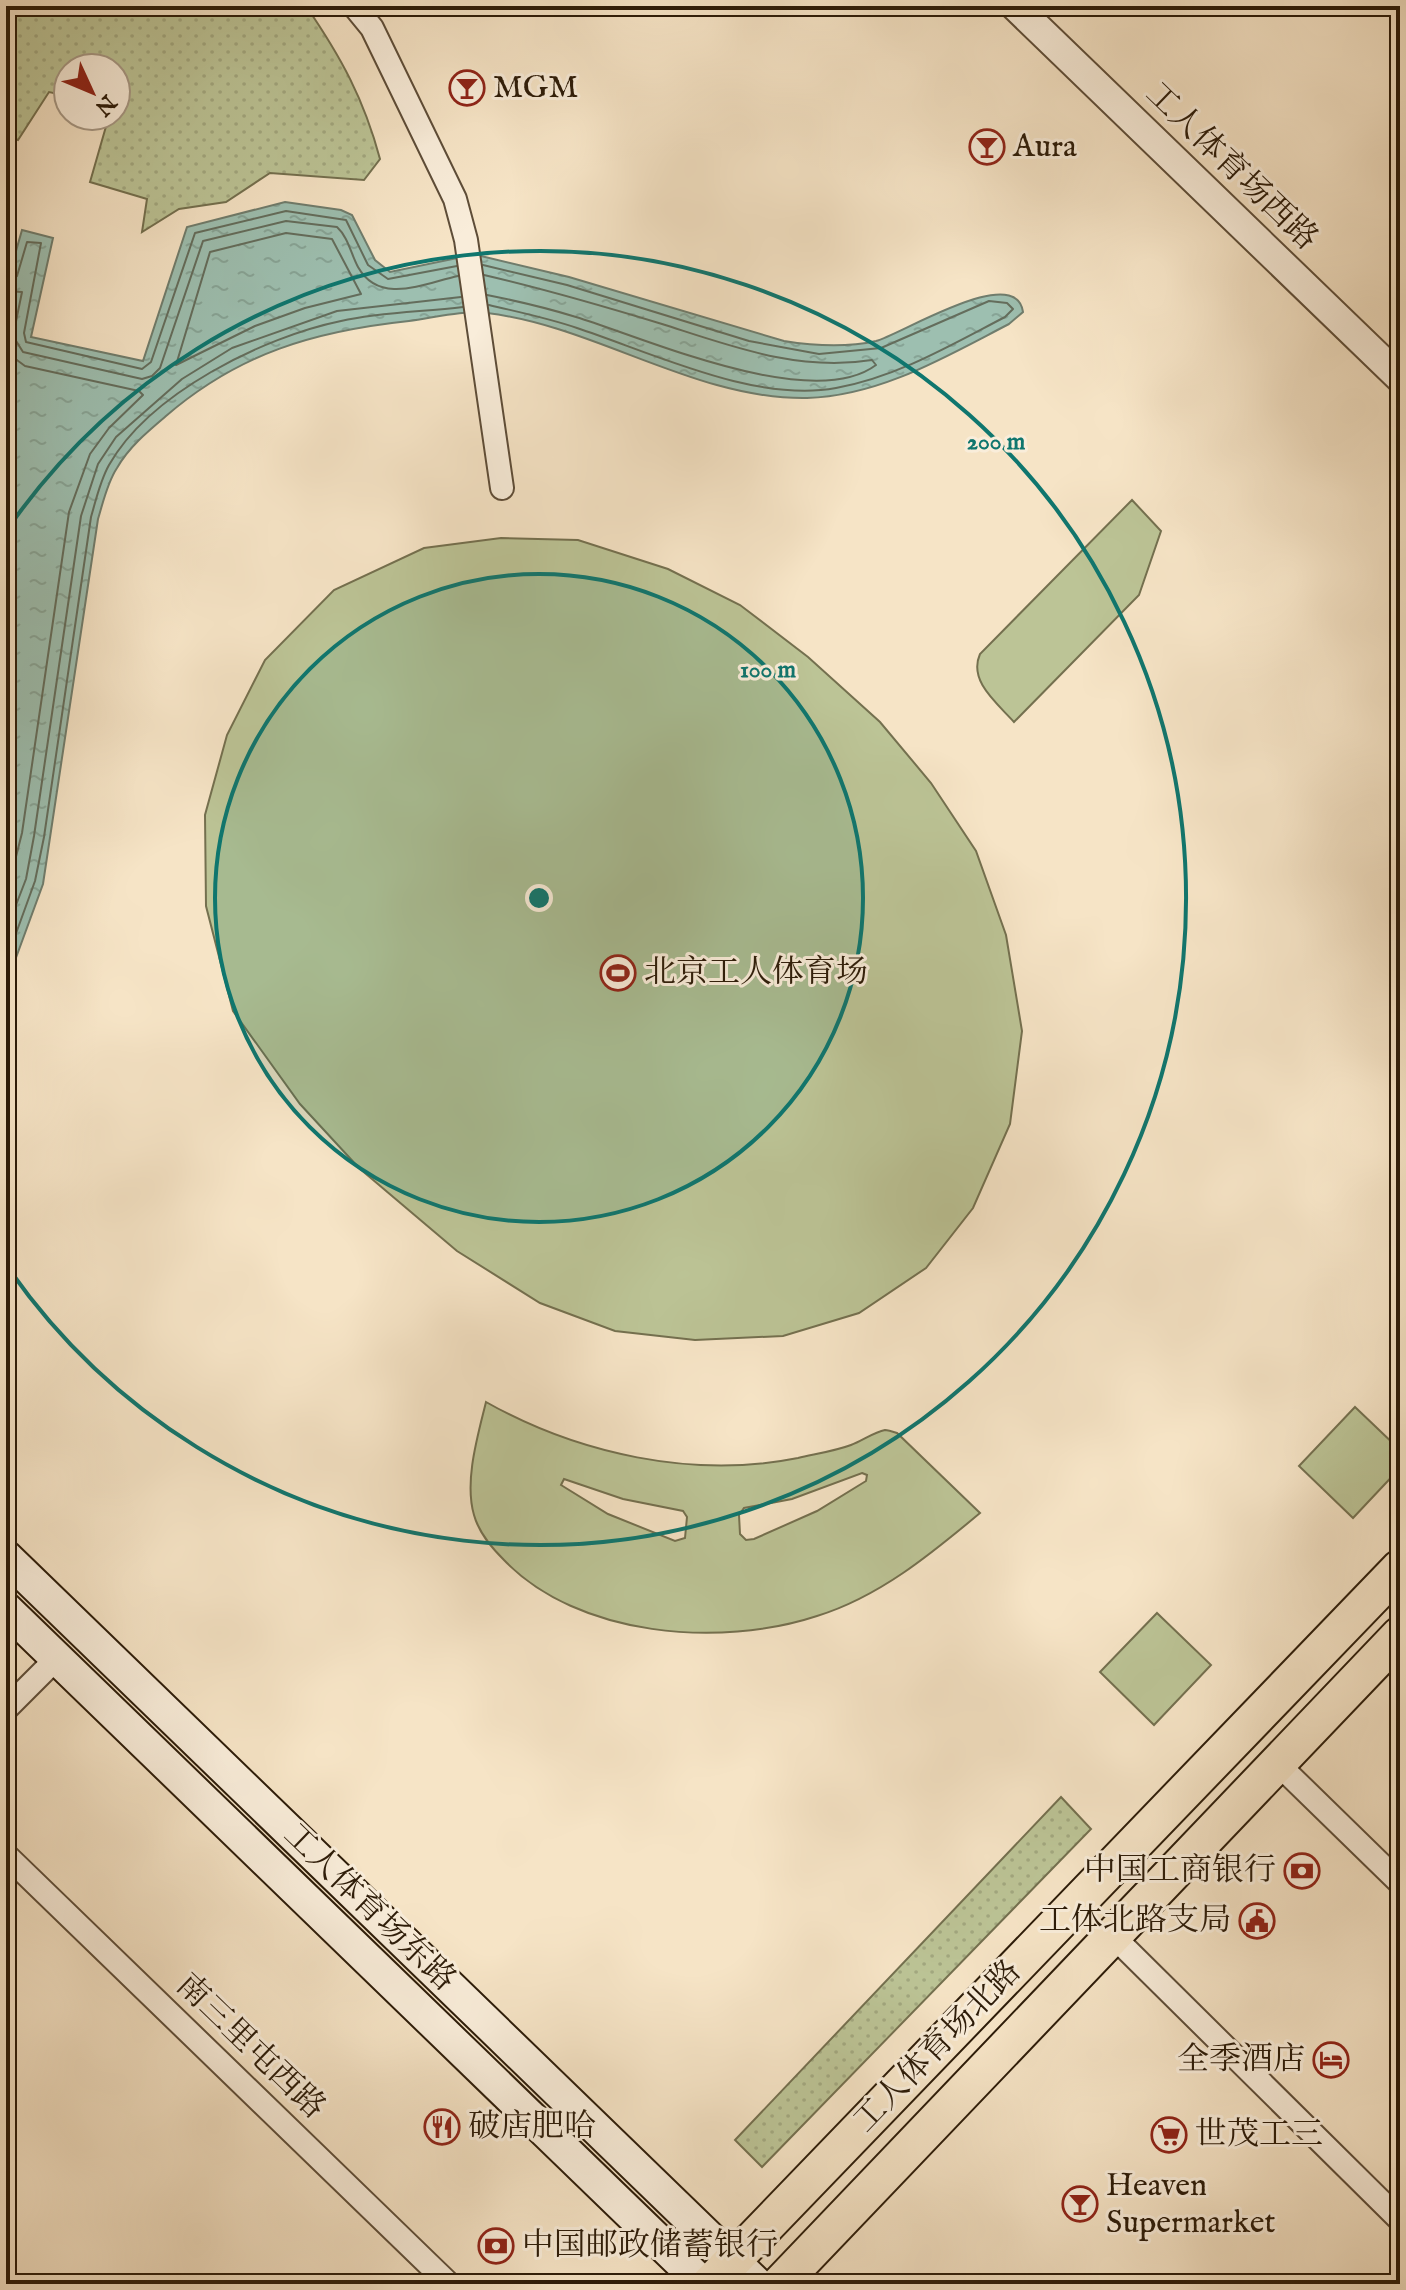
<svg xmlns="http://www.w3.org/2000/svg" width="1406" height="2290" viewBox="0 0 1406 2290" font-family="'IM FELL English','Noto Serif SC',serif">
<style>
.green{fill:#bcc496;stroke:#74704f;stroke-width:2;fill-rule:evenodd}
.park{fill:url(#park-dots);stroke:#74704f;stroke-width:2}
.water{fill:url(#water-ripples);stroke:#707d6d;stroke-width:2}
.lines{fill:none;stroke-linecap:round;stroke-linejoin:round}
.shore{stroke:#646d5c;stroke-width:2}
.minor-casing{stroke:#5e4d38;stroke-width:26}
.tertiary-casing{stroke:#5e4d38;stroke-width:32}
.secondary-casing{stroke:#2c1b08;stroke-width:36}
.primary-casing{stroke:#2c1b08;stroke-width:40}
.minor{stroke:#f9edda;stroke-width:22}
.tertiary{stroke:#f9edda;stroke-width:28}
.secondary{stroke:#f9edda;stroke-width:32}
.primary{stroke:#f6e4c6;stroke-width:36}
.ring{fill:none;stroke:#0f766e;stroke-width:4}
.labels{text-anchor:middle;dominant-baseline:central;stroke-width:6;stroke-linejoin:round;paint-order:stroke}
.poi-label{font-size:32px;fill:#2c1b08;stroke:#f9edda;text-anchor:start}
.street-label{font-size:32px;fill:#2c1b08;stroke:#f9edda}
.centre{fill:#0f766e;stroke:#f9edda;stroke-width:4}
.ring-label{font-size:24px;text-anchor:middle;font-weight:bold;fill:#0f766e;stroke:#f9edda;stroke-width:6;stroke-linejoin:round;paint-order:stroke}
</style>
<defs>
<pattern id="park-dots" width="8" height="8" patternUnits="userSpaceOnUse" patternTransform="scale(2)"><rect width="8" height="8" fill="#bcc496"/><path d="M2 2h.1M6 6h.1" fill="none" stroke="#a2a880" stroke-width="1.8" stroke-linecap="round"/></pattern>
<pattern id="water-ripples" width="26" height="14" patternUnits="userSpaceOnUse" patternTransform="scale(2)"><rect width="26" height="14" fill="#9dbfb0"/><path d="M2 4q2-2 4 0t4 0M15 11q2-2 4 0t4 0" fill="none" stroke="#87a496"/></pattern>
</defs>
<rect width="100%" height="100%" fill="#f6e4c6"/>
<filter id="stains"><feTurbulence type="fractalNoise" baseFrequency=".0025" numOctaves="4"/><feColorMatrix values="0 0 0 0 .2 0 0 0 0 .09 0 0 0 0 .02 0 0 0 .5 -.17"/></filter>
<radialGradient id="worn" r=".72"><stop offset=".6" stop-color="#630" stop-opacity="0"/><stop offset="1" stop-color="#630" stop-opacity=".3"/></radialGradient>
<g class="green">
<path d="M1132,500L1161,531L1139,595L1014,722C997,703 968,681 980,654Z"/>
<path d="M501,538L578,540L668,569L740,605L808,657L880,722L931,783L976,851L1006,935L1022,1031L1010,1124L973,1208L926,1268L859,1313L783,1336L695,1340L615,1331L540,1303L457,1251L359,1168L300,1104L233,1011L206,906L205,815L227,735L265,660L334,590L424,548Z"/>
<path d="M486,1402C578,1454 693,1479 798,1458C815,1454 835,1451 851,1445C862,1441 874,1432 885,1430C887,1430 894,1432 897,1433L980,1513C931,1554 879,1597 817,1616C720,1648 578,1637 504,1560C491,1547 479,1533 474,1515C464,1481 478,1435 486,1402ZM862,1473L867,1475L866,1481L817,1511L754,1539L746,1540L740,1534L739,1515L744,1508L792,1499ZM564,1479L623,1499L683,1511L687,1517L685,1538L675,1541L608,1514L561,1485Z"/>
<path d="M1355,1407L1400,1450V1468L1353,1518L1299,1466Z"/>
<path d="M1157,1613L1211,1665L1154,1725L1100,1672Z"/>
</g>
<g class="park">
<path d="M6,6H306C341,57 364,99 380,159L364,180L270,173L226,202L179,209L142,232L147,199L90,182L109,116H116V68H68V96L49,92L18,140L6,136V32L10,27Z"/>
<path d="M1061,1797L1091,1829L762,2167L735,2140Z"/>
</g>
<path class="water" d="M285,202L341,210L352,215L375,260L390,272L467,256H481L569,277L784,341C815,346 845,348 876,341C902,334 1016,262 1023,312L1009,324C945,357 880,396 807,398C696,400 596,326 487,313C463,310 433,318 409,321C315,331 239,353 166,416C147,432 129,447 117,468C107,483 103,503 98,519L43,884L6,985V286L22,230L53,238L31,337L143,361L187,227Z"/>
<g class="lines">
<g class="shore">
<path d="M286,233L332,239L361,294L305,308L255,326L176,365L210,252Z"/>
<path d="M483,265L567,285L749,341L819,354L881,348L989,301L1007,303L1013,309L1005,317C951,345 897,377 836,388C755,403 653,353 577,328C548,318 518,312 489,305"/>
<path d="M484,275C544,289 603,306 662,324C731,346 798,372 872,360L876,365C812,413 645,338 576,317C547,308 517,301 487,295"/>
<path d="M6,281L17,276L27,242L41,243L24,333L26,342L142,369L151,362L195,233L286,211L346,220L368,265L388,279L457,266"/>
<path d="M6,291L22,292L13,336L23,352L142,379L152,376L160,368L203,241L286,221L337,227C348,237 351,254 358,267C380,306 425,283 458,276"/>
<path d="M6,352L25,366L139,391L143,395L109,428L90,454L69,512L22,833L6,896"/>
<path d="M6,931L26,879L34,836L81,516L98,464L116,437L182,379L232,348L337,311L461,297"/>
<path d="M6,961L35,881L44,837L91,517C96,500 100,481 109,465C150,393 263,337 341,321C381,312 422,312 463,307"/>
</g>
<defs>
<g id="minor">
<path d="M354,6L372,28L455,199L466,240L502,488"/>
<path d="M6,1709L57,1658"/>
<path d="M1277,1763L1400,1883"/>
<path d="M6,1855L449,2284"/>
<path d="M1112,1935L1400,2220"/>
</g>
<path id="tertiary" d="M1015,6L1400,378"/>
<g id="secondary">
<path d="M6,1557L757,2284"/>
<path d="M6,1609L703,2284"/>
</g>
<g id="primary">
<path d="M710,2284L1400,1568"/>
<path d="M780,2284L1400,1635"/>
</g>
</defs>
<use href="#minor" class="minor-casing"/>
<use href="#tertiary" class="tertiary-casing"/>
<use href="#secondary" class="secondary-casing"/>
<use href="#primary" class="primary-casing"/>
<use href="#minor" class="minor"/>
<use href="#tertiary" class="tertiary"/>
<use href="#secondary" class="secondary"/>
<use href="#primary" class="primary"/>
</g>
<circle cx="539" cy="898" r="324" fill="#0f766e" fill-opacity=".12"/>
<g class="ring">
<circle cx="539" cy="898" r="324"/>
<path d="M9 527A647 647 0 1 1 9 1269"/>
</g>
<defs>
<symbol id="bar-ring" viewBox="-11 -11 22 22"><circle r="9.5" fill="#f9edda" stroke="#8f2418" stroke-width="1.5"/><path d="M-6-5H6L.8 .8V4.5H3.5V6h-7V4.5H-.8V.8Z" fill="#8f2418"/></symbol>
<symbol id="stadium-ring" viewBox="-11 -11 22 22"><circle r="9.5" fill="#f9edda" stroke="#8f2418" stroke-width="1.5"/><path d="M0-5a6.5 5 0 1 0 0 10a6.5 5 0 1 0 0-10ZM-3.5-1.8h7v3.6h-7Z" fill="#8f2418"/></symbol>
<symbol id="bank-ring" viewBox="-11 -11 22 22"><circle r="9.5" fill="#f9edda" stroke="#8f2418" stroke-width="1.5"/><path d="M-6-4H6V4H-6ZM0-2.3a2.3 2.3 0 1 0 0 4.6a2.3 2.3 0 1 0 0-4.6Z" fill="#8f2418"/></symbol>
<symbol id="civic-ring" viewBox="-11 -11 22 22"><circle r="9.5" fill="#f9edda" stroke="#8f2418" stroke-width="1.5"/><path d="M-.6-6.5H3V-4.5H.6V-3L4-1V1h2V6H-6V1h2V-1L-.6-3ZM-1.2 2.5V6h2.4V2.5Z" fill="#8f2418"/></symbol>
<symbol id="hotel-ring" viewBox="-11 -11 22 22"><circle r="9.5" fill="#f9edda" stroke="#8f2418" stroke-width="1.5"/><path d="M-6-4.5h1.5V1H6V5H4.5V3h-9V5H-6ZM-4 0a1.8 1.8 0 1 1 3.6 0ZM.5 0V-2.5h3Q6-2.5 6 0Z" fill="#8f2418"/></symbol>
<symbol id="restaurant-ring" viewBox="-11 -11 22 22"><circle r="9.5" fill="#f9edda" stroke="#8f2418" stroke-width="1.5"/><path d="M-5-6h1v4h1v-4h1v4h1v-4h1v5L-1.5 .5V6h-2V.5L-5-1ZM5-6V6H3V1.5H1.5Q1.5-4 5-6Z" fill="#8f2418"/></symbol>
<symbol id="supermarket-ring" viewBox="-11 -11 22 22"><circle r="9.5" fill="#f9edda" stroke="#8f2418" stroke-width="1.5"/><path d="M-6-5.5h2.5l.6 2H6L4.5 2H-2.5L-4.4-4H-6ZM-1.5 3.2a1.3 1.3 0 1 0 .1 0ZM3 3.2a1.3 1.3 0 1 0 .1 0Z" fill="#8f2418"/></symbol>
</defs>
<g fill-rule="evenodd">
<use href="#bar-ring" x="447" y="68" width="40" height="40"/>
<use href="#bar-ring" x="967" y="127" width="40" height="40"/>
<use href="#stadium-ring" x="598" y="953" width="40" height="40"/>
<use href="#bank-ring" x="1282" y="1851" width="40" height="40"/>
<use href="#civic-ring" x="1237" y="1901" width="40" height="40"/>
<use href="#hotel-ring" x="1311" y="2040" width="40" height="40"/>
<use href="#restaurant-ring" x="422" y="2107" width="40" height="40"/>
<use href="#supermarket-ring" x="1149" y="2115" width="40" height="40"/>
<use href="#bar-ring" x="1060" y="2184" width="40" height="40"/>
<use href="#bank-ring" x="476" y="2226" width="40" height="40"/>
</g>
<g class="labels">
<g class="poi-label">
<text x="493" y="88">MGM</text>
<text x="1013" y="147">Aura</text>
<text x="644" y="973">北京工人体育场</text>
<text x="1276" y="1871" text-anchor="end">中国工商银行</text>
<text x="1231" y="1921" text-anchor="end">工体北路支局</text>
<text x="1305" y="2060" text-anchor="end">全季酒店</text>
<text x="468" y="2127">破店肥哈</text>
<text x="1195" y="2135">世茂工三</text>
<text x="1106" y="2186">Heaven<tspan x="1106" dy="37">Supermarket</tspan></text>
<text x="522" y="2246">中国邮政储蓄银行</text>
</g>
<g class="street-label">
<text transform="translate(1231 167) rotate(44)">工人体育场西路</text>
<text transform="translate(369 1908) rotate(44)">工人体育场东路</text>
<text transform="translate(250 2047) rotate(44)">南三里屯西路</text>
<text transform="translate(938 2047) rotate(-46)">工人体育场北路</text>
</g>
</g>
<circle cx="539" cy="898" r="12" class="centre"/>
<g class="ring-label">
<text x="996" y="449">200 m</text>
<text x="768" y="677">100 m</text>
</g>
<rect width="1406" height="2290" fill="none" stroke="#f6e4c6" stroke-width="32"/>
<rect x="8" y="8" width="1390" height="2274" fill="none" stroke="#2c1b08" stroke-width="4"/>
<rect x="16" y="16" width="1374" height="2258" fill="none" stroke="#2c1b08" stroke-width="2"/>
<g transform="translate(92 92) rotate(134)"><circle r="38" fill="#f9edda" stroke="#a79986" stroke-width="2"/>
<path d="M0-6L14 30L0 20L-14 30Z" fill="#8f2418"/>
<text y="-12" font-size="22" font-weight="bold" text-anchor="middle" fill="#2c1b08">N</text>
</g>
<rect width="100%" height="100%" filter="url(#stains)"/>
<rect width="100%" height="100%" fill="url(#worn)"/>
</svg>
